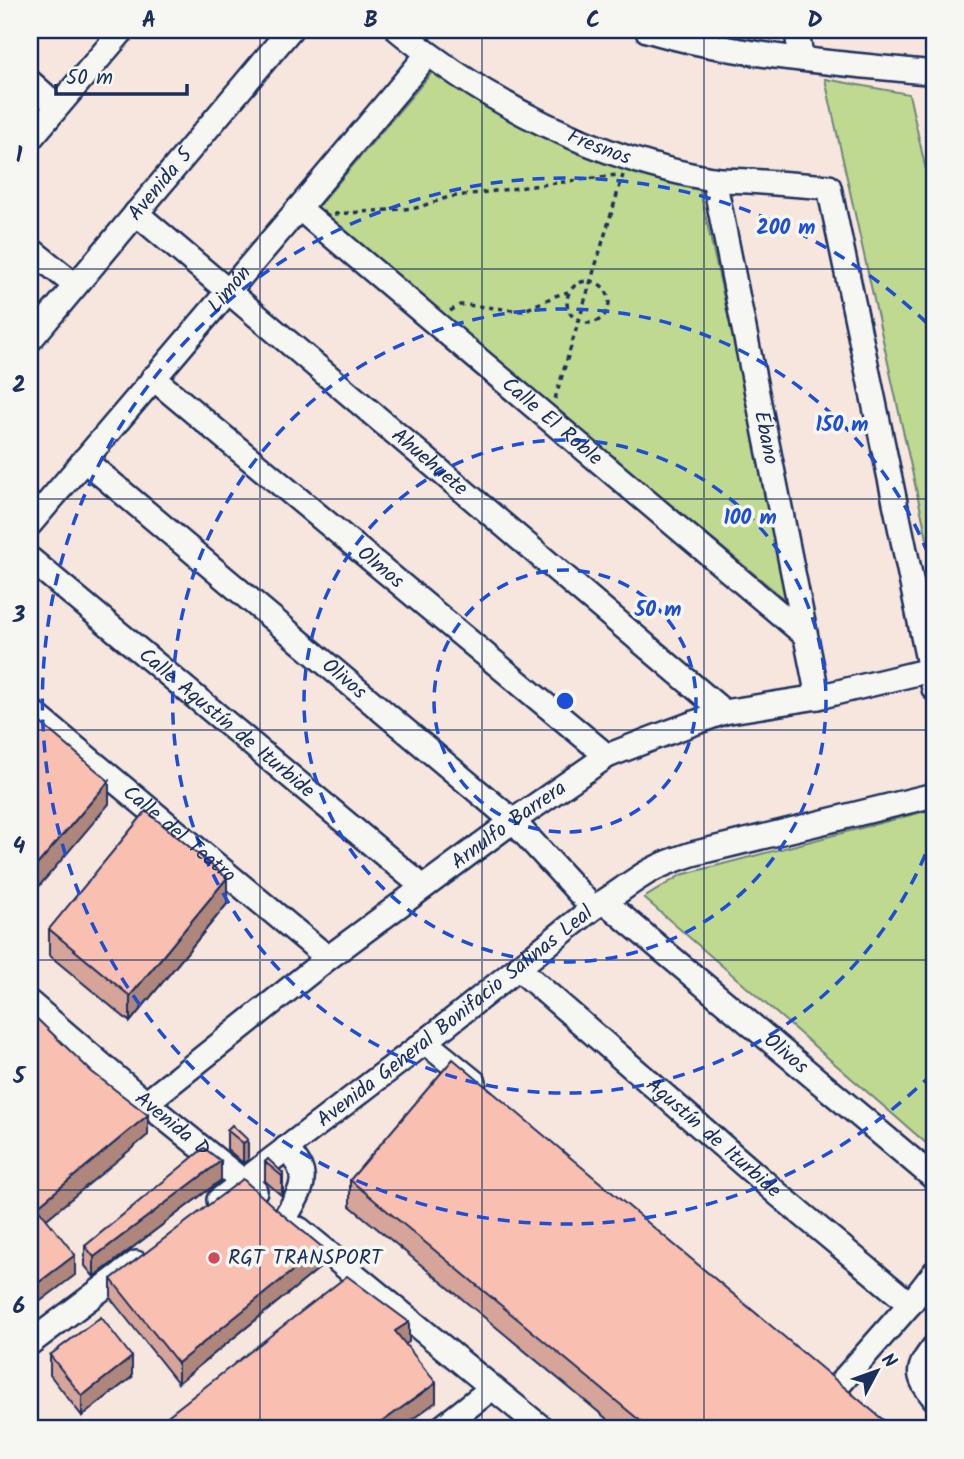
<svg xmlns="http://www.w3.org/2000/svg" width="964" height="1459" viewBox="0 0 964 1459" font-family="Kalam,sans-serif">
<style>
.green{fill:#bfd991;stroke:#6d8478;stroke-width:2}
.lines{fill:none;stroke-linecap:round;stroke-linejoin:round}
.minor-casing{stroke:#1b2f5e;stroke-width:28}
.path{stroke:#1b2f5e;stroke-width:3.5;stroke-dasharray:5 5;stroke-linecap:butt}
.minor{stroke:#f6f6f2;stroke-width:23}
.wall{fill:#d6a498;stroke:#1b2f5e;stroke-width:2}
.shaded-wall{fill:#ae867c;stroke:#1b2f5e;stroke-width:2}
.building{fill:#f9bfb1;stroke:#1b2f5e;stroke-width:2}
.grid{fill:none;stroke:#1b2f5e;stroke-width:2;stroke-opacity:0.55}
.ring{fill:none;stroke:#1d4ed8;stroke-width:3.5;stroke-dasharray:12 9}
.poi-dot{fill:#d1495b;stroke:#f6f6f2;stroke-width:2.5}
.labels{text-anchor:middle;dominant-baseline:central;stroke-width:7;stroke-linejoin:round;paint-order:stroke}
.street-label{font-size:21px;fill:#1b2f5e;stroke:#f6f6f2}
.poi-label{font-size:21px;fill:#1b2f5e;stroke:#f6f6f2;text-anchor:start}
.centre{fill:#1d4ed8;stroke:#f6f6f2;stroke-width:3.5}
.ring-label{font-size:21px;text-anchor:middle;font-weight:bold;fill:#1d4ed8;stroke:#f6f6f2;stroke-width:7;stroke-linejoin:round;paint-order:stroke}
.neatline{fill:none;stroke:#1b2f5e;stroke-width:2.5}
.grid-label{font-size:23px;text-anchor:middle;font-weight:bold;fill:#1b2f5e}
</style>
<rect width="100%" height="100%" fill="#f7e6de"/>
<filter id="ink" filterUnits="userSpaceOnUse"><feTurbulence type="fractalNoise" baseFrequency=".0143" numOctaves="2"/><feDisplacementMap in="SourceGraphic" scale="14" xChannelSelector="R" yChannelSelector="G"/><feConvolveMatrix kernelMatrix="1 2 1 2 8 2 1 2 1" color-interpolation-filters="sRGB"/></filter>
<g filter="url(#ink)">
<g class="green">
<path d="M433,71L698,183L794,607L315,210Z"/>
<path d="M825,79L909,94L934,206V570Z"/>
<path d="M934,809V1150L644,898L681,875Z"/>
</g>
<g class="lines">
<defs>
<g id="minor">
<path id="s1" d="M398,30C488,104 597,159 712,179C724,181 737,180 749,181C776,183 803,185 829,187L934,689"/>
<path d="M647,30C738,57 840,63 934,73"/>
<path d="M796,30L802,59"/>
<path d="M30,82L57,106"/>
<path d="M30,139L123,30"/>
<path id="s2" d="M714,179L818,697"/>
<path id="s3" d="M299,208L805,635"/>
<path id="s4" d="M136,213L724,712"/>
<path d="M30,249L75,285"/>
<path id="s5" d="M30,340L290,30"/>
<path id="s6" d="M153,378L607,756"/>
<path id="s7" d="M84,460L513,821L593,908"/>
<path id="s8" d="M30,524L299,208L428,54"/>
<path id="s9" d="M30,559L423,887"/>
<path id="s10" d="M30,710L328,958"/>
<path id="s11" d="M605,902L934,1178"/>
<path id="s12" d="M518,968L779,1195L910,1304"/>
<path id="s13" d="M30,1003L146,1103L255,1191"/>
<path d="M425,1042L474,1082"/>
<path id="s14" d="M146,1103L328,958L513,821L607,756L656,737L724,712L818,697L930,670"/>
<path id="s15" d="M219,1200L425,1042L593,908C610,899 624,887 640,877C656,866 674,860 692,854L934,795"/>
<path d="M285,1218C293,1203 308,1185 300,1168C297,1161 291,1155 286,1148"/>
<path d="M299,1229L543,1429"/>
<path d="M30,1343L136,1263"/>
<path d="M934,1347C916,1370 916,1375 934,1398"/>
<path d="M837,1387L910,1304L934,1273"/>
<path d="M440,1429L492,1388"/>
</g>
</defs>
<use href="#minor" class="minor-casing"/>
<g class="path">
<path d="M334,214L416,208L449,197L617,175"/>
<circle cx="588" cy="302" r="21"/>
<path d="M450,311L460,305H467L523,311L555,296L568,292"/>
<path d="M555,399L623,175"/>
</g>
<use href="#minor" class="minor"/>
</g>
<g class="wall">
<path d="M227,904L130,1022L49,955V929Z"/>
<path d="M227,1130L248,1140V1160L243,1163L227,1149Z"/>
<path d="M265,1162L283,1173V1193L282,1196L265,1181Z"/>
<path d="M221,1180L94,1277L85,1266V1246Z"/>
<path d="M350,1180L894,1429H619L350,1206Z"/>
<path d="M322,1266L178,1383L111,1299V1279Z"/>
<path d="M50,1355L132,1377L82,1416L50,1375Z"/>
</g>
<g class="shaded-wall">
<path d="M109,781V804L30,897V873Z"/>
<path d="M227,878V904L130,1022V996Z"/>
<path d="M148,1115V1135L37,1227V1207Z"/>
<path d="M248,1140V1160L243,1163V1143Z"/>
<path d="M221,1161V1180L94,1277V1257Z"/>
<path d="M283,1173V1193L282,1196V1176Z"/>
<path d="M322,1247V1266L178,1383V1363Z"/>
<path d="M75,1255V1275L30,1309V1289Z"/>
<path d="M409,1322V1342L395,1351V1331Z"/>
<path d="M132,1357V1377L82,1416V1396Z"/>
<path d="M436,1383V1402L399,1429H372Z"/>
</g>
<g class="building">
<path d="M30,714L109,781L30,873Z"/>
<path d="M146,811L227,878L130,996L49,929Z"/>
<path d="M30,1012L92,1072L148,1115L37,1207L75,1255L30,1289Z"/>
<path d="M453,1059L894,1429H650L350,1180Z"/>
<path d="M232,1125L248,1140L243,1143L227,1130Z"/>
<path d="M204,1148L221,1161L94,1257L85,1246Z"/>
<path d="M268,1159L283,1173L282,1176L265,1162Z"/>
<path d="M243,1179L276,1209L322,1247L178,1363L111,1279Z"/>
<path d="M347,1276L409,1322L395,1331L436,1383L372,1429H151Z"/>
<path d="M101,1317L132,1357L82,1396L50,1355Z"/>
</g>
</g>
<path class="grid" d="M260,30V1429M482,30V1429M704,30V1429M30,269H934M30,499H934M30,730H934M30,960H934M30,1190H934"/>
<g class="ring">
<circle cx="565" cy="701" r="131"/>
<circle cx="565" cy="701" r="261"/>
<path d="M933 835A392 392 0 1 1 933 567"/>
<path d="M932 1074A523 523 0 1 1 932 328"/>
</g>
<circle class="poi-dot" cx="214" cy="1258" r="7"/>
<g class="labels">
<g class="street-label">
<text stroke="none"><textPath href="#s1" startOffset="234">Fresnos</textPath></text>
<text stroke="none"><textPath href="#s5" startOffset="203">Avenida 5</textPath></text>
<text stroke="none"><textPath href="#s8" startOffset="308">Limón</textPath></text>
<text stroke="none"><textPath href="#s3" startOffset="331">Calle El Roble</textPath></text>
<text stroke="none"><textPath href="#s2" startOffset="264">Ébano</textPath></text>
<text stroke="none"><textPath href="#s4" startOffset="385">Ahuehuete</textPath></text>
<text stroke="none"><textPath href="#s6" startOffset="296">Olmos</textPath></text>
<text stroke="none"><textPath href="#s7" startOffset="340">Olivos</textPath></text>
<text stroke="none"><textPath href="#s9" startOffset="256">Calle Agustín de Iturbide</textPath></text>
<text stroke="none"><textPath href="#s14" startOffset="457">Arnulfo Barrera</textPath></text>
<text stroke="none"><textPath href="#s10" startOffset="194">Calle del Teatro</textPath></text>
<text stroke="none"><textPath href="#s15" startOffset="299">Avenida General Bonifacio Salinas Leal</textPath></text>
<text stroke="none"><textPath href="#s11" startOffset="236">Olivos</textPath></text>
<text stroke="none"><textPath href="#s13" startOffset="187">Avenida D</textPath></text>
<text stroke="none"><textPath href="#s12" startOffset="259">Agustín de Iturbide</textPath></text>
</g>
<g class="poi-label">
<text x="228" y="1258">RGT TRANSPORT</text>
</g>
</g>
<circle cx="565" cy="701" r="10" class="centre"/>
<g class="ring-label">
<text x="786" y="234">200 m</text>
<text x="842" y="431">150 m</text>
<text x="750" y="524">100 m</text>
<text x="658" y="616">50 m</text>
</g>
<rect width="964" height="1459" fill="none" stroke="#f6f6f2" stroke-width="77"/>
<g transform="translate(877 1371) rotate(49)" stroke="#f6f6f2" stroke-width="5" paint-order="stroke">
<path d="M0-5L12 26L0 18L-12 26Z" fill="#1b2f5e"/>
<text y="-10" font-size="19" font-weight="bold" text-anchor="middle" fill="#1b2f5e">N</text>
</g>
<path d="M56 84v10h131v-10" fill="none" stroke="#1b2f5e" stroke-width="3.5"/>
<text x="66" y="84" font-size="21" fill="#1b2f5e" stroke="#f6f6f2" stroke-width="5" paint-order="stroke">50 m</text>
<rect x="38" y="38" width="888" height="1382" class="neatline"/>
<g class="grid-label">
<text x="149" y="27">A</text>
<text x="371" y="27">B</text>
<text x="593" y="27">C</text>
<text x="815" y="27">D</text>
<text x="19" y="162">1</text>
<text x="19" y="392">2</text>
<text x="19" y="622">3</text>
<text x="19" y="853">4</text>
<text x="19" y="1083">5</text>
<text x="19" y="1313">6</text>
</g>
</svg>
